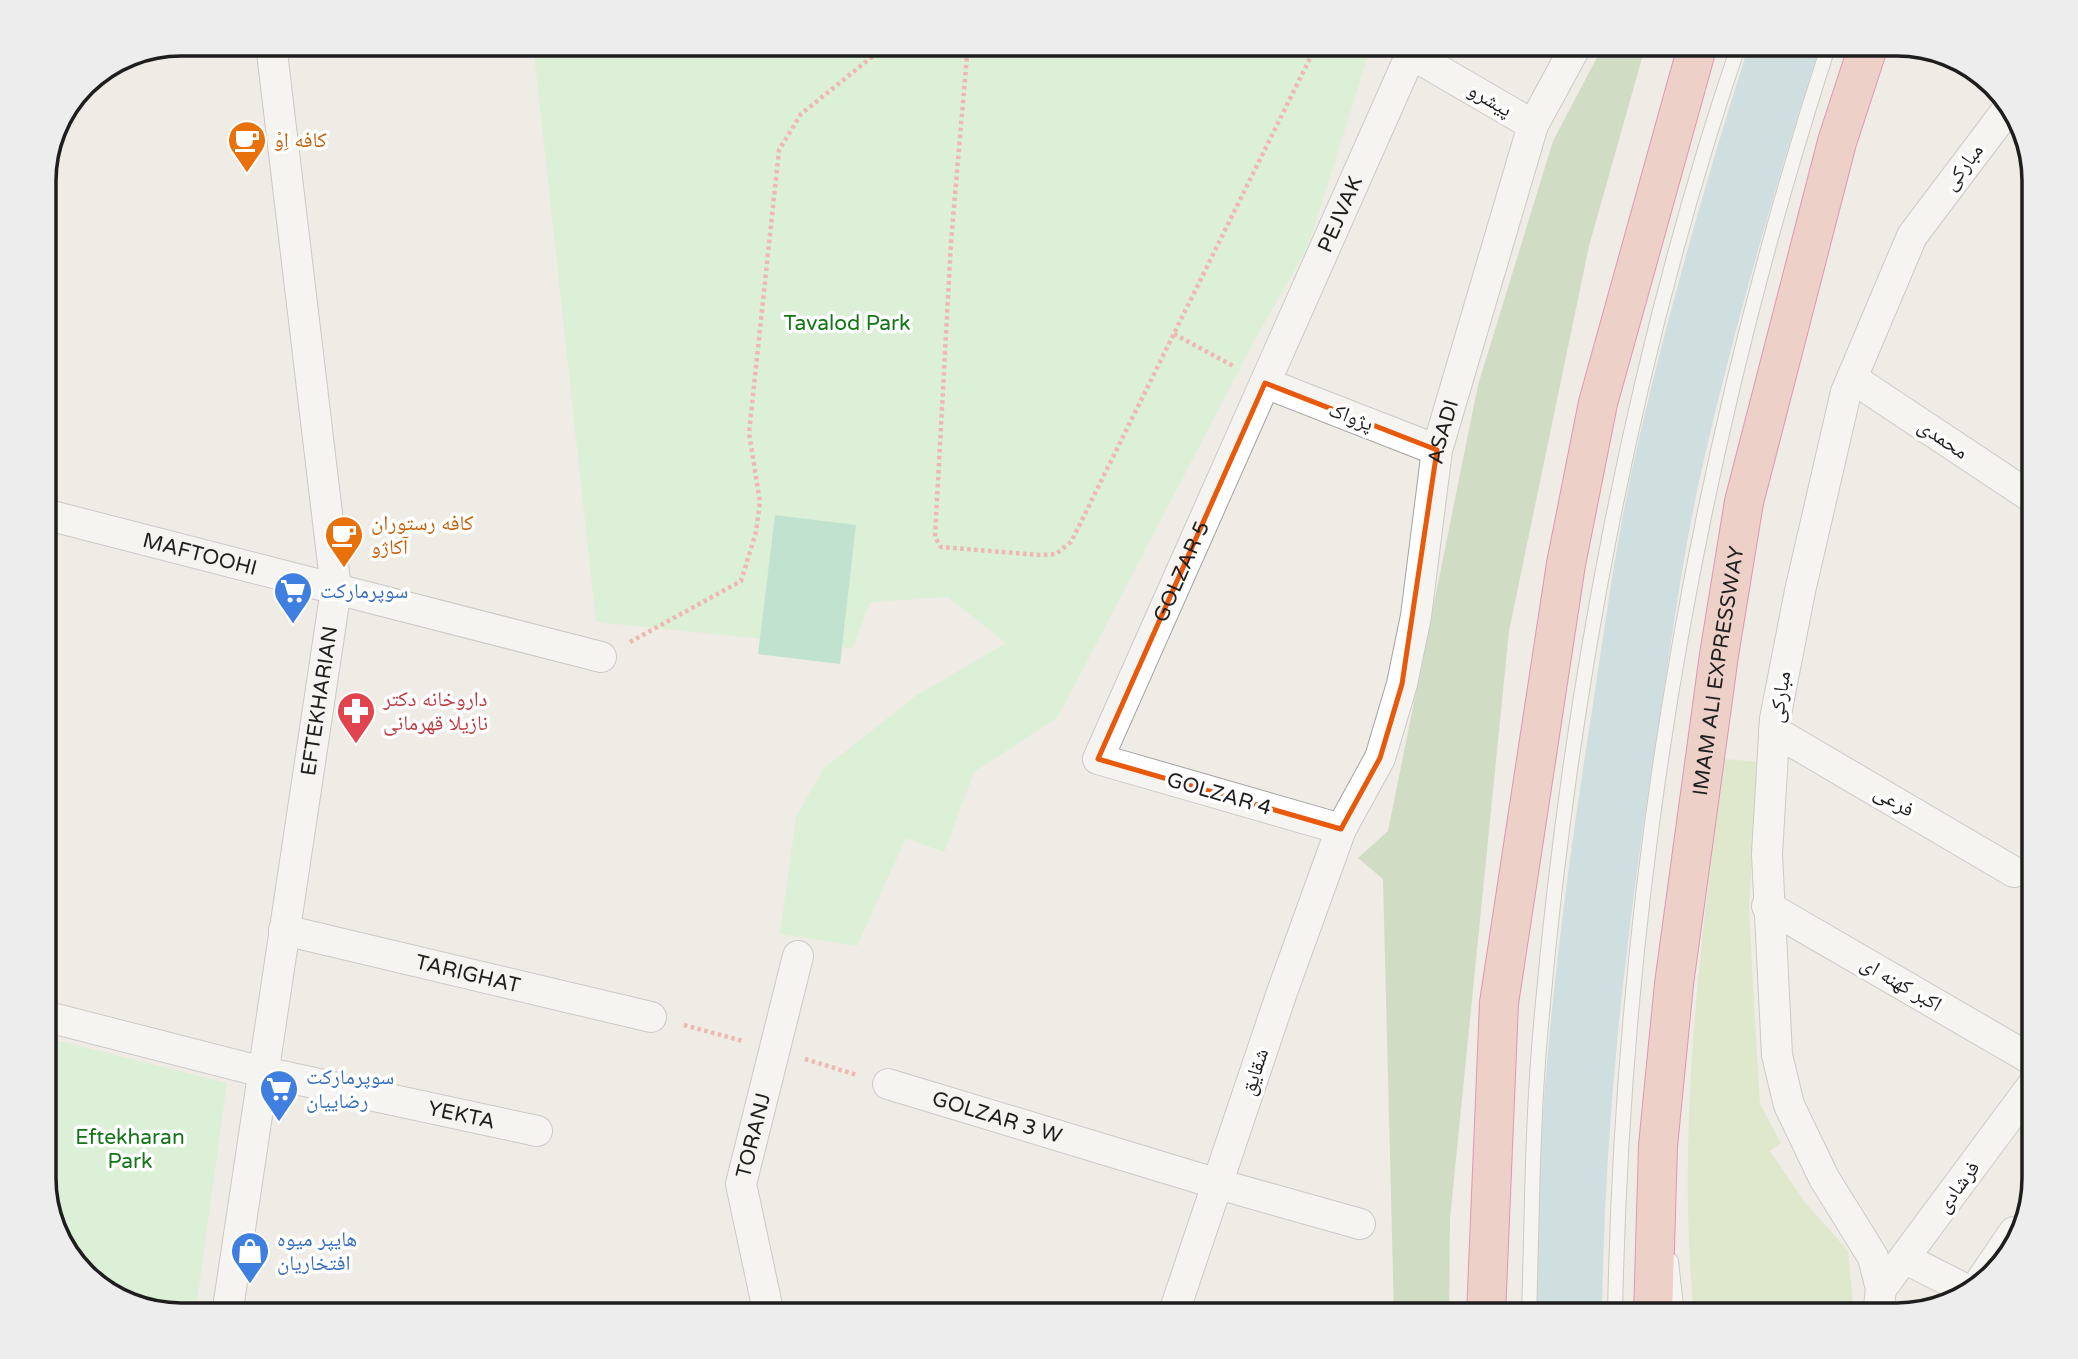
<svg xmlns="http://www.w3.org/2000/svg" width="2078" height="1359" viewBox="0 0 2078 1359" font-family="'Varela Round','Noto Naskh Arabic',sans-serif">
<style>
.grass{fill:#cde5ae}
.forest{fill:#adcb9d}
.park{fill:#c5f6c6}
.pitch{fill:#88d8b4}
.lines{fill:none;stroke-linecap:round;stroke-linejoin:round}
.river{stroke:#a8d1d9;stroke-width:68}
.service-casing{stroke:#a2a2a2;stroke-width:16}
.minor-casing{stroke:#a2a2a2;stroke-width:32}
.trunk-casing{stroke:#cf3071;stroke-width:40}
.path{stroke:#f07974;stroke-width:4.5;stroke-dasharray:3.5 3.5;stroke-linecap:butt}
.service{stroke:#fff;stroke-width:14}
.minor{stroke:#fff;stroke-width:30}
.trunk{stroke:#ebb0a4;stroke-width:38}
.marked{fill:none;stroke:#e8590c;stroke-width:5;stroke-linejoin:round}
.labels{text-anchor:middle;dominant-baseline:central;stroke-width:7;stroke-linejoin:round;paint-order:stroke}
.street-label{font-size:21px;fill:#1e1e1e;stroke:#fff}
.food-label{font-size:21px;fill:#c56008;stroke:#fff;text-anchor:start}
.park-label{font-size:21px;fill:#137615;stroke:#fff}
.shop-label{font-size:21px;fill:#366cbe;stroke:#fff;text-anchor:start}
.health-label{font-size:21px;fill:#be3a42;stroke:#fff;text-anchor:start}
.rim{fill:none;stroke:#1e1e1e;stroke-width:3.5}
</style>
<rect width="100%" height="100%" fill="#efebe5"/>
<path class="grass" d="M1724,759L1759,762L1749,905L1754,1004L1760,1104L1781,1143L1770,1151L1804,1201L1848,1251L1854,1315H1694C1676,1129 1700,944 1724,759Z"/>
<path class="forest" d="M1604,44H1646L1589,246L1509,631L1450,1219L1449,1315H1394L1383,879L1358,858L1388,831L1478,385L1553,141Z"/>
<g class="park">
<path d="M533,44H1372L1307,249L1259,332L1058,717L974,772L944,852L906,838L857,946L780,934L796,817L823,769L917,695L1006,643L948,597L870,602L853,648L596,622Z"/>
<path d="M44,1037L227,1083L195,1315H181L105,1292L62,1246L44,1187Z"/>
</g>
<path class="pitch" d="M775,515L856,525L840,664L758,654Z"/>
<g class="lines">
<path class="river" d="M1568,1315C1570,1126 1591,939 1620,752C1636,652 1648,550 1671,451C1703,313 1742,178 1785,44"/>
<defs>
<g id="service">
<path d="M1671,1261L1677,1315"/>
<path d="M1529,1315C1532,1222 1532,1129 1540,1036C1568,705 1632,358 1739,44"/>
<path d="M1615,1315C1623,880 1695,458 1829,44"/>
</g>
<g id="minor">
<path d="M1411,54L1533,125"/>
<path d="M1852,378L2034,499"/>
<path d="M1265,383L1437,450"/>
<path id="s1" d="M44,514L601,657"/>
<path d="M1774,731L2014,872"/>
<path id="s2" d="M1341,829L1098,759L1411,54L1413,44"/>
<path d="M1767,906L2034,1061"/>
<path id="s3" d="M284,930L651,1017"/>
<path id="s4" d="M44,1016L263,1072L537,1131"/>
<path id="s5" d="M888,1084L1218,1184L1360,1224"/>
<path d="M1906,1259L1971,1292"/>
<path d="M1978,1285L2014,1232"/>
<path d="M1881,1289L2034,1083"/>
<path id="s6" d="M227,1315L336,589L271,44"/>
<path id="s7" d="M769,1315L741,1184L798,956"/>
<path id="s8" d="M1173,1315L1281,995L1341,829L1380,758L1402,684L1416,616L1437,450L1533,125L1577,44"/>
<path d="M1878,1315L1881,1289L1873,1257L1824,1178L1789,1105L1777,1055L1767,854L1775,719L1800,591L1846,392L1912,236L2010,106"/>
</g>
<g id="trunk">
<path d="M1486,1315L1499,1003L1566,564L1598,403L1698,44"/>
<path id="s9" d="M1653,1315L1658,1146L1674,984L1719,655L1744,502L1837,142L1869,44"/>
</g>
</defs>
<use href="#service" class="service-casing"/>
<use href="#minor" class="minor-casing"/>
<use href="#trunk" class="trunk-casing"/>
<g class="path">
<path d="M968,44L951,242L935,537L941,547L1039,555L1056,554L1071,542L1317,44"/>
<path d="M1174,334L1235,367"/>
<path d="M630,642L741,581L756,532L760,502L749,433L779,150L801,114L888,44"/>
<path d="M684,1025L743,1041"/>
<path d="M805,1059L857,1075"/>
</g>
<use href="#service" class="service"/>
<use href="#minor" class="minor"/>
<use href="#trunk" class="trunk"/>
</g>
<path d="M0 0H2078V1359H0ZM1265,383L1437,450L1402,684L1380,758L1341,829L1098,759Z" fill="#efebe5" fill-opacity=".55" fill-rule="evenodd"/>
<path class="marked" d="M1265,383L1437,450L1402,684L1380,758L1341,829L1098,759Z"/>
<defs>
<symbol id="cafe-pin" viewBox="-11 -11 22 30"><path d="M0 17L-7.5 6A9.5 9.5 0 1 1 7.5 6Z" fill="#e8710a" stroke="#fff"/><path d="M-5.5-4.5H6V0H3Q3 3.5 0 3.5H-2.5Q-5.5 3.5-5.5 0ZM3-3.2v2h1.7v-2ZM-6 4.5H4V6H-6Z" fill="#fff"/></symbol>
<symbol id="supermarket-pin" viewBox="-11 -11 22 30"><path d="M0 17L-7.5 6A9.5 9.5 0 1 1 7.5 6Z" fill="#3f7fe0" stroke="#fff"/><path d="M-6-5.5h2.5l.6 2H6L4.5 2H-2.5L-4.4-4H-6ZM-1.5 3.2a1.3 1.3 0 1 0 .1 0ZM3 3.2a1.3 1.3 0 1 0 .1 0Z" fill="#fff"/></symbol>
<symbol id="pharmacy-pin" viewBox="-11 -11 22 30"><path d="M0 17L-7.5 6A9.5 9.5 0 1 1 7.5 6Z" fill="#e0444e" stroke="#fff"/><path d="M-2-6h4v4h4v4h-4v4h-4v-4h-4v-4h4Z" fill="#fff"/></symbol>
<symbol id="shop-pin" viewBox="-11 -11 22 30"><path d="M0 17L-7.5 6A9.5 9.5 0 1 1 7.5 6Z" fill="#3f7fe0" stroke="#fff"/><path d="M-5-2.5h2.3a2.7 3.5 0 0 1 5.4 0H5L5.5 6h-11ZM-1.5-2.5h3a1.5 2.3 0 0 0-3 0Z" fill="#fff"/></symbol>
</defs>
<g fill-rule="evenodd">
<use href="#cafe-pin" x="225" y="118" width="44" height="60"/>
<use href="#cafe-pin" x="322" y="513" width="44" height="60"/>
<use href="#supermarket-pin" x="271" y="569" width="44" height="60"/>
<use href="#pharmacy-pin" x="334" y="689" width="44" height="60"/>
<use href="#supermarket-pin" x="257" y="1067" width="44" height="60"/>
<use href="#shop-pin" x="228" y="1229" width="44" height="60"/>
</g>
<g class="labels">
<g class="street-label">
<text transform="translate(1490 100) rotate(30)">پیشرو</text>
<text transform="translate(1963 167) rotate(-53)">مبارکی</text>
<text stroke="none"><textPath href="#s2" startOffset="849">PEJVAK</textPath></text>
<text transform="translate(1351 417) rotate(21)">پژواک</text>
<text stroke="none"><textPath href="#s8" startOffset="928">ASADI</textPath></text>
<text transform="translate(1943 439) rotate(34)">محمدی</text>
<text stroke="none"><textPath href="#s1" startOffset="161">MAFTOOHI</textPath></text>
<text stroke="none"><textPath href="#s2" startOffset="458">GOLZAR 5</textPath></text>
<text stroke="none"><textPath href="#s9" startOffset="648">IMAM ALI EXPRESSWAY</textPath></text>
<text transform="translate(1780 697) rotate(-81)">مبارکی</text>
<text stroke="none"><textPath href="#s6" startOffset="621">EFTEKHARIAN</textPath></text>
<text transform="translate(1219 794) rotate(16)">GOLZAR 4</text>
<text transform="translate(1894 801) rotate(31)">فرعی</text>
<text stroke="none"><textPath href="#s3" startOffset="189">TARIGHAT</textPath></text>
<text transform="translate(1901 984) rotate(30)">اکبر کهنه ای</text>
<text transform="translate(1255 1072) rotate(-72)">شقایق</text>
<text stroke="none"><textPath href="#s4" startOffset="429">YEKTA</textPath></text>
<text stroke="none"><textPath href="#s5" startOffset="114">GOLZAR 3 W</textPath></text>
<text stroke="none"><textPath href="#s7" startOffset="184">TORANJ</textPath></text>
<text transform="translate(1958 1187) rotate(-54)">فرشادی</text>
</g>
<g class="food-label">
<text x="274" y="140">کافه اِوْ</text>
<text x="371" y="523">کافه رستوران<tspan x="371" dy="24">آکاژو</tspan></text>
</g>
<g class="park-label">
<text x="847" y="323">Tavalod Park</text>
<text x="130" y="1137">Eftekharan<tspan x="130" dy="24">Park</tspan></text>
</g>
<g class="shop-label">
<text x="320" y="591">سوپرمارکت</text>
<text x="306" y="1077">سوپرمارکت<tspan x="306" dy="24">رضاییان</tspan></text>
<text x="277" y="1239">هایپر میوه<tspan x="277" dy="24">افتخاریان</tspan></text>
</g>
<g class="health-label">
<text x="383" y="699">داروخانه دکتر<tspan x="383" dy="24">نازیلا قهرمانی</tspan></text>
</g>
</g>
<path d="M0 0H2078V1359H0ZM181 56H1897A125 125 0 0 1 2022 181V1178A125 125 0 0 1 1897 1303H181A125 125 0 0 1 56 1178V181A125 125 0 0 1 181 56Z" fill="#ededed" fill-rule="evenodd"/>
<path class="rim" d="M181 56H1897A125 125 0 0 1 2022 181V1178A125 125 0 0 1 1897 1303H181A125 125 0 0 1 56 1178V181A125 125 0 0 1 181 56Z"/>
</svg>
